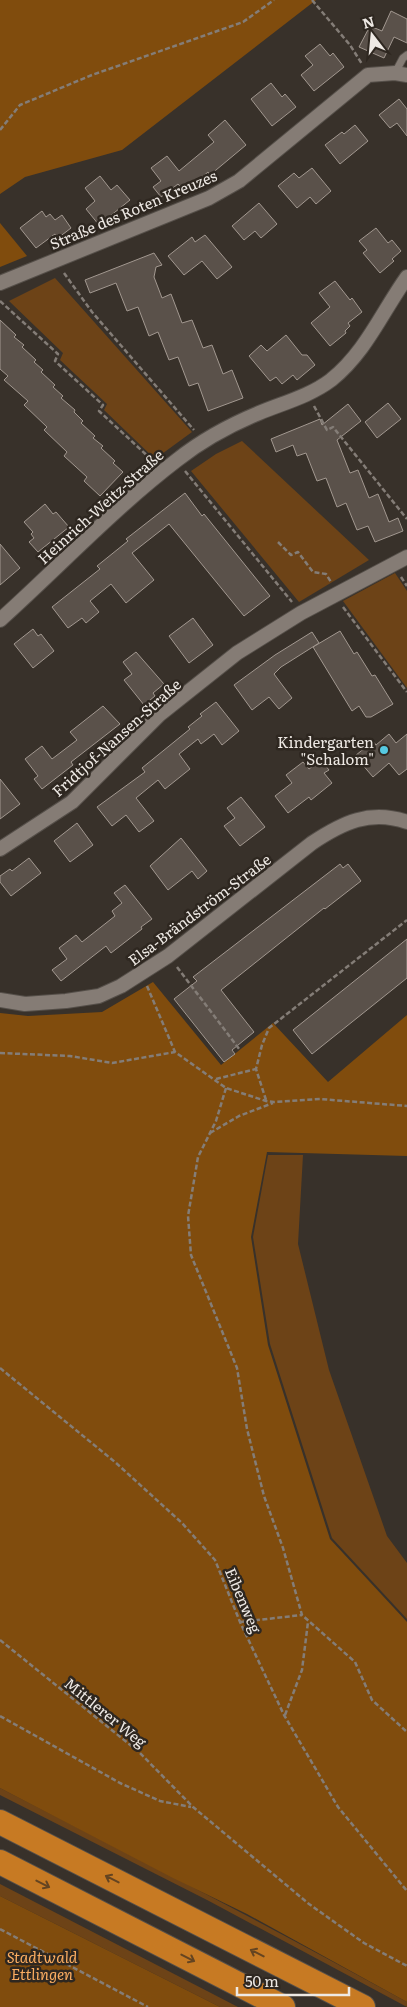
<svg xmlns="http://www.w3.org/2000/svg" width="407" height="2007" viewBox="0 0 407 2007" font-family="Literata,serif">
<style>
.green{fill:#6d4317}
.forest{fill:#804c0d}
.building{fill:#5a514a;stroke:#a29890}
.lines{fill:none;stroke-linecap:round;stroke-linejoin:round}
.lane-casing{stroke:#554f49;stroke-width:9}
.street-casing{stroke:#554f49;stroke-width:16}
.highway-casing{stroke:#554f49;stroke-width:26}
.path{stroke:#847d77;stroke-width:2.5;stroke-dasharray:5 2.5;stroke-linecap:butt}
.lane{stroke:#857c75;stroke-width:7}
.street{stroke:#857c75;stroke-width:14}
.highway{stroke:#c77a23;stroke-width:24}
.oneway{stroke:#644421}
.poi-dot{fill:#56c9e1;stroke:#2e2720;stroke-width:2}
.labels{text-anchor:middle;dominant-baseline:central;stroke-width:5;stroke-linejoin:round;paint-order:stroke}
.street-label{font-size:15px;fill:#eee9e4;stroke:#2e2720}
.poi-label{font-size:15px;fill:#eee9e4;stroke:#2e2720;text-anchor:end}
.park-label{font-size:15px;font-style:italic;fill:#fbad61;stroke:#2e2720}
</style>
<rect width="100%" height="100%" fill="#38312a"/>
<g class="green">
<path d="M55,278L192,432L155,459L104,410L107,404L60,360L63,353L9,301Z"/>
<path d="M242,441L369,560L299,602L191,471L216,454Z"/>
<path d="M395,573L407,591V688L343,601Z"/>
<path d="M268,1155H303L298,1244L329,1370L387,1536L407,1563V1619L332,1538L270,1344L253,1237Z"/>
<path d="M0,1788C137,1858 273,1928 407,2002V2007L209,1901L0,1795Z"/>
<path d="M0,1884L238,2007H220L0,1896Z"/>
</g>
<g class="forest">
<path d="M0,0H316L122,150L25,177L0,194Z"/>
<path d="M0,223L27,256L0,267Z"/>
<path d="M153,982L221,1065L273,1023L328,1082L407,1015V1156L267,1152L251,1237L268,1345L330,1539L407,1622V2002L247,1914L173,1878L0,1788V1013L28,1016L102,1012Z"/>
<path d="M0,1896L220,2007H0Z"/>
</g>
<g class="building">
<path d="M391,11L407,19V43L394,37L384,58L359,47L370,26L382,31Z"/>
<path d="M320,44L330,56L333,53L344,67L314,91L301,75L313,65L305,56Z"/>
<path d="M271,83L282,97L285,94L296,107L272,126L251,99Z"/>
<path d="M399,99L407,109V136L397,123L390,128L379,115Z"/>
<path d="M225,120L246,145L210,175L208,172L185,192L178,184L161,197L153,187L161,181L151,168L167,156L179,171L214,142L208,135Z"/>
<path d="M355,125L368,141L340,164L325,145L342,132L344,134Z"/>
<path d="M312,168L331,191L316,204L310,197L297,208L278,186L294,173L299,178Z"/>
<path d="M100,176L111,190L117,185L130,200L99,225L86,209L95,201L85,188Z"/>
<path d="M259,203L277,224L261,238L255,231L244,240L232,226Z"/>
<path d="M42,211L46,217L50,214L55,220L62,215L71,228L58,238L55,234L36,248L20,228Z"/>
<path d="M376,228L388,243L392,240L401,251L392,259L394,261L380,273L363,253L367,250L359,241Z"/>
<path d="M205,235L232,267L217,279L202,261L184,275L168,256L192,237L195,242Z"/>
<path d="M154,253L162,265L156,267L154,277L162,298L171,294L182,323L192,320L203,348L212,345L223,374L232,370L243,398L208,411L198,383L189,386L178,357L169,360L158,332L149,336L138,307L127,311L116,283L90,293L85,280Z"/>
<path d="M335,281L350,300L352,298L362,312L348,323L350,326L345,331L346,333L330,346L311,323L330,307L319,293Z"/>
<path d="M0,320L16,335L14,337L24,345L22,347L36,360L34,362L43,370L41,372L55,385L53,387L63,396L61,398L75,410L74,412L83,421L81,423L95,436L93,438L103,446L101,448L115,461L113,463L123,472L100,496L84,481L87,477L64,456L67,452L44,430L47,427L24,405L28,401L4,380L8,376L0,369Z"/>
<path d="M286,335L302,355H307L315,365L297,380L293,375L282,384L276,377L270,381L249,356L261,345L267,351Z"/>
<path d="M388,403L401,419L377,438L365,422Z"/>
<path d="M348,404L361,421L337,440L350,473L358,470L369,498L378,494L389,522L398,518L403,531L375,542L368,526L357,530L346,503L337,507L326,478L317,481L306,453L297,456L293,445L276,452L271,439L320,419L322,425Z"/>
<path d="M185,493L202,516L204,514L270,596L244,616L169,524L132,553L154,580L126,603L111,584L90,601L99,612L86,623L82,618L68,628L52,607L100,569L97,566L128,541L126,539Z"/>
<path d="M45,504L53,514L56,512L69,527L38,552L29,542L34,538L31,534L33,532L24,522Z"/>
<path d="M0,544L20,568L0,585Z"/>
<path d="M193,618L213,645L189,663L169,636Z"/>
<path d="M33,629L38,636L41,634L54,651L33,668L14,644Z"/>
<path d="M340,631L354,654L357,652L372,676L375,675L393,704L371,717H366L359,706L352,711L313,647Z"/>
<path d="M312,632L319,643L281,667L274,674L292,698L279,709L269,697L252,710L234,685L275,655Z"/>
<path d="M136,652L164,684L153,693L155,696L144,705L124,680L132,674L123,662Z"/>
<path d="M216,702L239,731L222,745L214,734L201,744L198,739L179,754L190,769L165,789L158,780L136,798L154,821L139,832L126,815L112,826L97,807L145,772L142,768L190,729L188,727L202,716L200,714Z"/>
<path d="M103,706L120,724L71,762L73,765L42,789L34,779L38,776L25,759L42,746L52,759L77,740L70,732Z"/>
<path d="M389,734L396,743L407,734V769L399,775L389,763L373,777L355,756L373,741L376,745Z"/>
<path d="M321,760L329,770L324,773L332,783L311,800L309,797L288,813L275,796L292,783L286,775L303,762L309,769Z"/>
<path d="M0,779L20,804L0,819Z"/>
<path d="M241,797L265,827L240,846L224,826L235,818L227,808Z"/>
<path d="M77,823L93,845L70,862L54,841Z"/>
<path d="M181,838L207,871L198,879L192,871L168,890L150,866Z"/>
<path d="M29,858L41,873L11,896L0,882V876L10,869L12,871Z"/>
<path d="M340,864L343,868L348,864L361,881L325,909L324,908L221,990L254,1032L232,1050L235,1054L224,1062L174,999L197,981L193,977Z"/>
<path d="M125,885L152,919L141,927L142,929L111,953L106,946L61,981L52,970L67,959L59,948L76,935L82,942L115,916L112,911L122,903L114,893Z"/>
<path d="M407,939V978L312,1054L293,1030Z"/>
</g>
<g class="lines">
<defs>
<path id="lane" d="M395,73L403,58L407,55"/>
<g id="street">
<path d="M0,283L209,198L239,181L368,75L395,73L407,75"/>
<path d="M0,620C59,567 113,509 177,460C201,441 230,425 259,413C283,403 310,396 331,380C366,352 382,312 407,277"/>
<path d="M0,849L72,802L159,715L237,653L301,613L407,557"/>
<path d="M0,1000L25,1004L66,1001L99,996L121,986L168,956L312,843C342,823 370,809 407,822"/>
</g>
<g id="highway">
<path d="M0,1822L363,2007"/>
<path d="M0,1862L283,2007"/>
</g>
</defs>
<use href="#lane" class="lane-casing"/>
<use href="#street" class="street-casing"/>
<use href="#highway" class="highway-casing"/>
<g class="path">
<path d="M312,0L350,45L362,64"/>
<path d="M0,130L20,105L92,75L243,22L274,0"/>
<path d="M64,273L92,312L194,430"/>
<path d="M0,301L58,354L55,361L103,405L99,411L153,461"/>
<path d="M314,406L327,430L333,427L407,519"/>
<path d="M185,471L292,602"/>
<path d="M278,542L291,555L298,552L313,572L326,574L331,582"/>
<path d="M401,577L407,586"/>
<path d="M343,607L407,692"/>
<path d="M177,967L240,1050"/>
<path d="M147,986L175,1052"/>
<path d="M0,1053L70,1056L112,1063L175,1052L226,1088L266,1101L274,1102L320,1099L407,1106"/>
<path d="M216,1079L256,1069"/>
<path d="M226,1088L216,1121L198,1157L188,1216L191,1255L237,1368L247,1429L264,1496L283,1548L302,1615L355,1662L372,1700L407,1732"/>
<path d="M266,1100L256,1069L262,1045L269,1028L407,920"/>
<path d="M210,1133L239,1116L273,1103"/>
<path d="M0,1368L115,1462L182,1523L215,1560L240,1622L284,1715L338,1807L407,1891"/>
<path d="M240,1622L302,1615"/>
<path d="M0,1640L139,1752L193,1807L309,1904L364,1943L407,1966"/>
<path d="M285,1715L302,1670L308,1622"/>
<path d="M0,1716L120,1783L160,1801L191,1807"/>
<path d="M0,1929L148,2007"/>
</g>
<use href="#lane" class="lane"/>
<use href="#street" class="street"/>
<use href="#highway" class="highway"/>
</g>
<defs><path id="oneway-shaft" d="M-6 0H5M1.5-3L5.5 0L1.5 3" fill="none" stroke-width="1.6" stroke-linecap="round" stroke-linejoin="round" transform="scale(1.25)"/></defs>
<g class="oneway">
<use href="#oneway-shaft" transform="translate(112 1879) rotate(-153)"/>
<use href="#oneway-shaft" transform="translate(43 1884) rotate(27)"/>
<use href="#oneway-shaft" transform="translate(257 1953) rotate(-153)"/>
<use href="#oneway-shaft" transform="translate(188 1958) rotate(27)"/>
</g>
<circle class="poi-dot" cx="384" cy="750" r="5"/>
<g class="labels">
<g class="street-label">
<text transform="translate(133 209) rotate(-23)">Straße des Roten Kreuzes</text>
<text transform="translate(100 506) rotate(-42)">Heinrich-Weitz-Straße</text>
<text transform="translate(116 737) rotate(-42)">Fridtjof-Nansen-Straße</text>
<text transform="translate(199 909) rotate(-37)">Elsa-Brändström-Straße</text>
<text transform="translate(244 1600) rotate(67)">Eibenweg</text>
<text transform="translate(106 1712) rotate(39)">Mittlerer Weg</text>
</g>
<g class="poi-label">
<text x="374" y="741">Kindergarten<tspan x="374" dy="17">"Schalom"</tspan></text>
</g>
<g class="park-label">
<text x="42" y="1956">Stadtwald<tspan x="42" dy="17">Ettlingen</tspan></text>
</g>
</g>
<g transform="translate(372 35) rotate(344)" stroke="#2e2720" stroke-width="4" paint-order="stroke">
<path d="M0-4L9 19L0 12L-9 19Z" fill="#eee9e4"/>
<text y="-8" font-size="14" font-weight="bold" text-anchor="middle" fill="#eee9e4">N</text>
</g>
<path d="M237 1987v8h112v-8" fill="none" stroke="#eee9e4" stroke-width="2.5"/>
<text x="245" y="1987" font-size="15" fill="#eee9e4" stroke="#2e2720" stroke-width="4" paint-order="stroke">50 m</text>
</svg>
